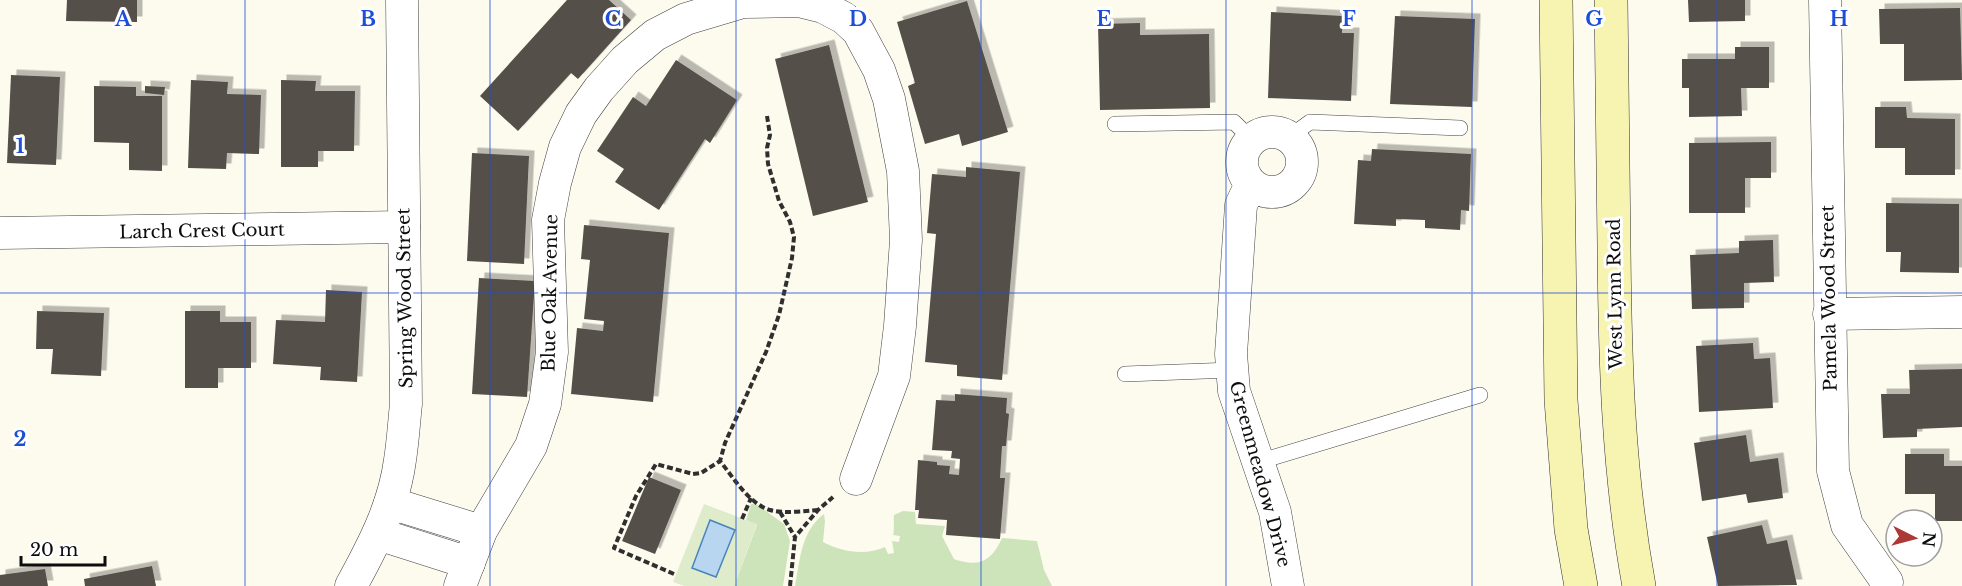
<svg xmlns="http://www.w3.org/2000/svg" width="1962" height="586" viewBox="0 0 1962 586" font-family="'Libre Baskerville',serif">
<style>
.green{fill:#cde4bb}
.pitch{fill:#deeccc}
.water{fill:#b8d6ef;stroke:#4884bd;stroke-width:1.5}
.building{fill:#544f4a;filter:url(#shadow)}
.lines{fill:none;stroke-linecap:round;stroke-linejoin:round}
.service-casing{stroke:#404040;stroke-width:16}
.minor-casing{stroke:#404040;stroke-width:33}
.secondary-casing{stroke:#2f2f2f;stroke-width:34}
.path{stroke:#2f2f2f;stroke-width:4;stroke-dasharray:6 3;stroke-linecap:butt}
.service{stroke:#fff;stroke-width:15}
.minor{stroke:#fff;stroke-width:32}
.secondary{stroke:#f6f4b0;stroke-width:33}
.grid{fill:none;stroke:#1d4ed8;stroke-width:1.5;stroke-opacity:0.55}
.labels{text-anchor:middle;dominant-baseline:central;stroke-width:6;stroke-linejoin:round;paint-order:stroke}
.street-label{font-size:18px;fill:#0d0d0d;stroke:#fff}
.grid-label{font-size:20px;text-anchor:middle;font-weight:bold;fill:#1d4ed8;stroke:#fff;stroke-width:6;stroke-linejoin:round;paint-order:stroke}
</style>
<defs>
<filter id="shadow"><feDropShadow dx="5.5" dy="-5.5" stdDeviation="0" flood-color="#0004"/></filter>
</defs>
<rect width="100%" height="100%" fill="#fdfbee"/>
<g class="green">
<path d="M751,504H756L784,524L790,541L783,586H734L757,525L746,520Z"/>
<path d="M903,511L915,512L916,524L945,526L942,536L954,559C979,568 992,561 1002,538L1037,541L1044,570L1052,586H795C800,560 801,531 824,514L825,521L823,542C842,552 865,556 885,547L888,554L894,553L892,541L899,542L900,536L893,535C895,528 893,520 894,515Z"/>
</g>
<path class="pitch" d="M704,504L757,524L734,586H684L673,582Z"/>
<path class="water" d="M710,520L735,530L716,577L692,568Z"/>
<g class="building">
<path d="M67,0H137V22L66,21Z"/>
<path d="M567,0H609L631,20L578,79L571,73L518,131L480,96Z"/>
<path d="M1688,0H1745V21L1689,22Z"/>
<path d="M967,1L1008,132L962,146L959,134L925,144L908,86L915,83L897,22Z"/>
<path d="M1960,8L1962,80L1904,81V44H1880L1879,9Z"/>
<path d="M1271,12L1343,16L1342,33H1354L1351,101L1268,98Z"/>
<path d="M1395,16L1475,19L1472,107L1390,104Z"/>
<path d="M1140,23V35L1209,34L1210,108L1100,110L1098,24Z"/>
<path d="M829,45L868,202L813,216L775,59Z"/>
<path d="M1735,47H1769V88H1741L1742,116L1689,117V88H1682V59H1735Z"/>
<path d="M676,60L737,100L710,143L705,139L659,210L615,182L624,169L597,151L633,97L646,106Z"/>
<path d="M11,75L60,77L56,165L7,163Z"/>
<path d="M191,80L228,82L227,94L261,95L259,154L227,153L226,169L188,168Z"/>
<path d="M281,80L316,81L315,91H355L354,151H318V167H281Z"/>
<path d="M94,86L136,87V96H162V171L129,170V143L94,142Z"/>
<path d="M145,86L165,87L164,95L145,93Z"/>
<path d="M1875,107H1906L1907,118L1955,119V175H1905V148H1875Z"/>
<path d="M1771,142V178H1745V213H1689V143Z"/>
<path d="M1372,149L1471,154L1469,211L1461,210L1460,230L1425,228V220L1396,219V226L1354,224L1358,160L1371,161Z"/>
<path d="M472,153L529,156L524,264L467,261Z"/>
<path d="M966,167L1020,172L1002,380L957,376V365L925,362L936,234L927,233L932,174L966,177Z"/>
<path d="M1886,203L1959,204V273L1900,272L1901,252H1886Z"/>
<path d="M584,225L669,233L653,402L571,394L577,328L603,331L604,321L584,319L590,260L581,259Z"/>
<path d="M1773,240L1774,282L1744,283V308L1692,309L1690,255L1739,253V241Z"/>
<path d="M479,278L535,281L527,397L472,394Z"/>
<path d="M326,290L362,292L357,382L320,380L321,367L273,364L276,320L325,322Z"/>
<path d="M37,311L104,313L101,376L51,374L53,349H36Z"/>
<path d="M185,311H220V322H251V368H218V388H185Z"/>
<path d="M1753,343L1754,359L1770,358L1773,408L1699,412L1696,346Z"/>
<path d="M1962,369V427L1917,429V437L1883,438L1881,394H1910L1909,370Z"/>
<path d="M955,394L1007,398L1006,413L1009,414L1006,446H1002L1000,478H1005L1000,539L946,535L947,520L918,518L919,510H915L918,460L937,462V465L950,466L949,474L959,475L960,459L951,458L952,451L932,450L936,400L955,401Z"/>
<path d="M1746,435L1750,462L1778,458L1783,498L1748,503L1746,494L1702,501L1694,443Z"/>
<path d="M1905,454H1944V466H1962V521H1935V494H1905Z"/>
<path d="M649,477L681,490L655,554L622,541Z"/>
<path d="M1762,525L1767,544L1787,540L1797,585L1718,586L1707,537Z"/>
<path d="M152,566L156,586H85L84,579Z"/>
<path d="M45,569L48,586H0V575Z"/>
</g>
<g class="lines">
<defs>
<g id="service">
<path d="M1115,124L1234,122L1252,140"/>
<path d="M1288,138L1310,122L1460,128"/>
<path d="M1125,374L1232,370"/>
<path d="M1258,462L1480,395"/>
</g>
<g id="minor">
<path d="M1825,0L1833,471L1847,525L1887,582"/>
<circle cx="1272" cy="162" r="30"/>
<path d="M1251,184L1241,205L1231,354L1234,391L1275,512L1288,586"/>
<path d="M0,233L404,227"/>
<path d="M1829,314L1962,312"/>
<path d="M390,503L481,531"/>
<path d="M378,534L469,563"/>
<path d="M351,586C373,546 394,506 400,460C403,441 404,422 406,404L402,0"/>
<path d="M460,586L481,531L531,446L545,404L552,352L548,220L555,183L565,147L581,114L599,89L625,60L655,35L686,19L743,2L799,1L823,7L844,18L858,31L879,70L889,99L903,171L906,240L900,326L894,376L856,479"/>
</g>
<g id="secondary">
<path d="M1556,0L1561,400L1571,529L1581,586"/>
<path d="M1611,0C1612,82 1613,164 1614,246C1615,362 1618,471 1639,586"/>
</g>
</defs>
<use href="#service" class="service-casing"/>
<use href="#minor" class="minor-casing"/>
<use href="#secondary" class="secondary-casing"/>
<g class="path">
<path d="M767,116L770,135L767,148L768,164L779,201L790,222L794,237L792,258L779,315L766,352L725,443L720,461C733,477 749,504 770,510C785,514 803,511 818,510"/>
<path d="M780,512L795,537"/>
<path d="M742,519L751,498"/>
<path d="M674,574L614,548L636,496L656,464L693,474L701,473L720,461"/>
<path d="M790,586L795,537L818,510L833,497"/>
</g>
<use href="#service" class="service"/>
<use href="#minor" class="minor"/>
<use href="#secondary" class="secondary"/>
</g>
<path class="grid" d="M245,0V586M490,0V586M736,0V586M981,0V586M1226,0V586M1472,0V586M1717,0V586M0,293H1962"/>
<g class="labels">
<g class="street-label">
<text transform="translate(202 231) rotate(-1)">Larch Crest Court</text>
<text transform="translate(550 293) rotate(-89)">Blue Oak Avenue</text>
<text transform="translate(1615 294) rotate(-91)">West Lynn Road</text>
<text transform="translate(405 298) rotate(-91)">Spring Wood Street</text>
<text transform="translate(1829 298) rotate(-91)">Pamela Wood Street</text>
<text transform="translate(1260 474) rotate(75)">Greenmeadow Drive</text>
</g>
</g>
<g class="grid-label">
<text x="123" y="26">A</text>
<text x="368" y="26">B</text>
<text x="613" y="26">C</text>
<text x="858" y="26">D</text>
<text x="1104" y="26">E</text>
<text x="1349" y="26">F</text>
<text x="1594" y="26">G</text>
<text x="1839" y="26">H</text>
<text x="20" y="153">1</text>
<text x="20" y="446">2</text>
</g>
<g transform="translate(1914 538) rotate(96)"><circle r="28" fill="#ffffff" stroke="#9e9e9e" stroke-width="1.5"/>
<path d="M0-4.5L10 22L0 15L-10 22Z" fill="#ac3935"/>
<text y="-9" font-size="16" font-weight="bold" text-anchor="middle" fill="#0d0d0d">N</text>
</g>
<path d="M21 556v9h84v-9" fill="none" stroke="#0d0d0d" stroke-width="3"/>
<text x="30" y="556" font-size="18" fill="#0d0d0d" stroke="#ffffff" stroke-width="4.5" paint-order="stroke">20 m</text>
</svg>
